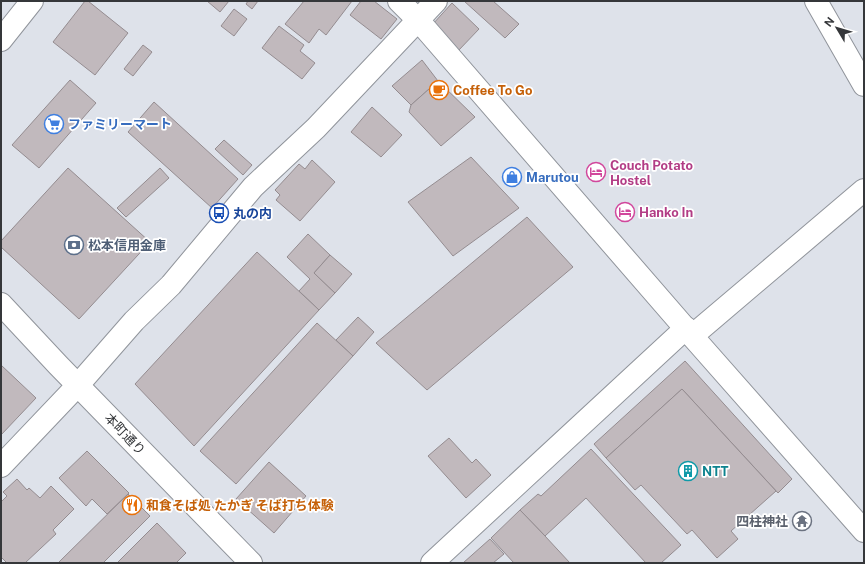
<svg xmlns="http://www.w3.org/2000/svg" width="865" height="564" viewBox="0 0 865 564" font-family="'Public Sans','Noto Sans JP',sans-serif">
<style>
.building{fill:#c1b9bd;stroke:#948c90}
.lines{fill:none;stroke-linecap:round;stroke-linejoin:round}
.minor-casing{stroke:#90949b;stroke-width:24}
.minor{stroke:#fff;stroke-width:22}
.labels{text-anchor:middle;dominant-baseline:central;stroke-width:3.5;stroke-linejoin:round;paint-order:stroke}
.food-label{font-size:13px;font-weight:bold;fill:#c56008;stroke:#fff;text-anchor:start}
.shop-label{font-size:13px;font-weight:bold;fill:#366cbe;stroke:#fff;text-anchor:start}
.hotel-label{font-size:13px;font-weight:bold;fill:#b23c85;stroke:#fff;text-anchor:start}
.transit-label{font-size:13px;font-weight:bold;fill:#164399;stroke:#fff;text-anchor:start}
.service-label{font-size:13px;font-weight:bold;fill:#4e5e75;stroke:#fff;text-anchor:start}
.street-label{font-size:13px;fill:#35373a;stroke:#fff}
.culture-label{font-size:13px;font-weight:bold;fill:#0d838f;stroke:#fff;text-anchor:start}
.worship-label{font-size:13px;font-weight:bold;fill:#5b616d;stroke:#fff;text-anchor:end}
</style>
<rect width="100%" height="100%" fill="#dee2ea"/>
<g class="building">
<path d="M85,1H88L128,33L95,75L53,42Z"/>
<path d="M207,1H229L220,12Z"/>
<path d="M248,1H258L252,9L246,4Z"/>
<path d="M304,1H352L326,35L319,29L309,43L285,24Z"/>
<path d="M361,1H374L397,19L381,39L350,15Z"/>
<path d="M464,1H493L519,24L505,38Z"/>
<path d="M452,3L479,29L458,51L432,25Z"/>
<path d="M234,9L247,19L234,36L221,26Z"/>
<path d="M279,26L304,45L300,51L315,63L302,79L262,48Z"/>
<path d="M143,45L152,52L133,76L124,69Z"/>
<path d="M422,60L438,81L411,105L392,86Z"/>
<path d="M70,80L96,103L39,168L12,145Z"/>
<path d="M438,81L475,117L441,146L409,112L411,105Z"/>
<path d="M154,102L238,179L212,208L128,132Z"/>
<path d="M372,107L402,135L381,157L351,132Z"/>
<path d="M224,140L252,165L243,175L215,149Z"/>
<path d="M471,157L519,208L453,256L408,202Z"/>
<path d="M312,160L335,182L300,221L276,200L280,195L275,190L299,164L305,169Z"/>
<path d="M68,168L150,242L79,319L1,247V241Z"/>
<path d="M160,168L169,178L126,217L117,208Z"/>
<path d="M527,217L573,267L427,390L376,343Z"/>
<path d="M308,234L330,255L314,273L335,293L319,310L299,291L310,279L287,257Z"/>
<path d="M257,252L319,310L194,446L135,384Z"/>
<path d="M330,255L352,274L335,293L314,273Z"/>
<path d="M358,317L374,332L353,356L336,340Z"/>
<path d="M317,323L353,356L236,484L200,451Z"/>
<path d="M685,361L792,479L778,493L682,389L606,458L594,444Z"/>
<path d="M1,365L36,398L1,435Z"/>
<path d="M682,389L776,491L731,531L738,539L717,558L692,530L687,534L641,485L635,490L606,458Z"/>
<path d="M449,438L472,463L476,459L491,475L466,498L428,456Z"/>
<path d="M591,449L681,545L661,563H646L586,498L545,536L520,510L538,494L541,496Z"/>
<path d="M87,451L129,493L107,514L92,499L86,506L59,478Z"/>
<path d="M269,462L306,496L274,533L236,499Z"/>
<path d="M17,479L27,490L29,488L40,498L51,486L74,509L53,530L56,534L25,563H7L1,557V502L7,496L3,492Z"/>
<path d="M128,494L150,516L103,563H58Z"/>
<path d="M520,510L545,536L570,563H514L491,538Z"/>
<path d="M157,523L186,553L176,563H117Z"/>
<path d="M490,539L504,554L493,563H463Z"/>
</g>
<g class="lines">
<defs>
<g id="minor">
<path d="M399,1L418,20L692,336L864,531"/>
<path d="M816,1L864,85"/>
<path d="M1,40L32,1"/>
<path d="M1,304L58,365L251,563"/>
<path d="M692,336L864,190"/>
<path d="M1,466L78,385L134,321L171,285L253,187L316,128L436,1"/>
<path d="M432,563L686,328"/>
</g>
</defs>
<use href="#minor" class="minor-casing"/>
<use href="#minor" class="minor"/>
</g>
<defs>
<symbol id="cafe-ring" viewBox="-11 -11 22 22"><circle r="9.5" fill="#fff" stroke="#e8710a" stroke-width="1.5"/><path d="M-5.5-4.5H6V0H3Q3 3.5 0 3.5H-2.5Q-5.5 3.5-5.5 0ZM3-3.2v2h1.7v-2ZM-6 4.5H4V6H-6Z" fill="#e8710a"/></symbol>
<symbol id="supermarket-ring" viewBox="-11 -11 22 22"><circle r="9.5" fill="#fff" stroke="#3f7fe0" stroke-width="1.5"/><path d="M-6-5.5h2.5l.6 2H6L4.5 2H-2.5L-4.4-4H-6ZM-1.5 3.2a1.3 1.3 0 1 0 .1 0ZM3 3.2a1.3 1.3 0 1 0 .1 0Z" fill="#3f7fe0"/></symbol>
<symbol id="hotel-ring" viewBox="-11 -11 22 22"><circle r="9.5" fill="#fff" stroke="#d1479c" stroke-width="1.5"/><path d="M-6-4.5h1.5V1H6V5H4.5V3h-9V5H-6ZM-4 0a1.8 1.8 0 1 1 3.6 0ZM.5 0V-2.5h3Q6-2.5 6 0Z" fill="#d1479c"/></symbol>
<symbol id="shop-ring" viewBox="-11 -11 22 22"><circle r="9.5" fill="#fff" stroke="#3f7fe0" stroke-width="1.5"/><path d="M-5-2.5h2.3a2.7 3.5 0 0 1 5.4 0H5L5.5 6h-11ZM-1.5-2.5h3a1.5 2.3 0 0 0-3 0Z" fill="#3f7fe0"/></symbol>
<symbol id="bus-ring" viewBox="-11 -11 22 22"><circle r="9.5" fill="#fff" stroke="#1a4fb4" stroke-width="1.5"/><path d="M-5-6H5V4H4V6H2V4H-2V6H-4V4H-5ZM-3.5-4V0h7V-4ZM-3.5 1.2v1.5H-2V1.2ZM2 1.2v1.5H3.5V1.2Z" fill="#1a4fb4"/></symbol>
<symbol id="bank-ring" viewBox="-11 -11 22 22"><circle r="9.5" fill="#fff" stroke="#5c6f8a" stroke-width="1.5"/><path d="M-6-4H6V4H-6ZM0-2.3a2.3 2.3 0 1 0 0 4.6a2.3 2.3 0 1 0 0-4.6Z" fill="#5c6f8a"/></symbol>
<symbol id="building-ring" viewBox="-11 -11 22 22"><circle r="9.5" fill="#fff" stroke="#0f9aa8" stroke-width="1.5"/><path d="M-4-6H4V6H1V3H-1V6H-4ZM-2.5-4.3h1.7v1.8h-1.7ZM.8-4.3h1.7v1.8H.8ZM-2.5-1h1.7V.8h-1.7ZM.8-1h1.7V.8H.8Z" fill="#0f9aa8"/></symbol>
<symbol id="restaurant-ring" viewBox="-11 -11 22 22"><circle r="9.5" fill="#fff" stroke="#e8710a" stroke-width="1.5"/><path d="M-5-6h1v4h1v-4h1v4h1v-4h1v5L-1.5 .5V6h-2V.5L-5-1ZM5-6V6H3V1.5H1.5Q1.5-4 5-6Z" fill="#e8710a"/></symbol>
<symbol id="temple-ring" viewBox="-11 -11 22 22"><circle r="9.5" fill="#fff" stroke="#6b7280" stroke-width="1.5"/><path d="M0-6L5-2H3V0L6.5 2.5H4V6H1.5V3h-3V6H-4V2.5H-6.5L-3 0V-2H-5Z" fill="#6b7280"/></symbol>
</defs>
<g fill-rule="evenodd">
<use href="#cafe-ring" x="428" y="79" width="22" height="22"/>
<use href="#supermarket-ring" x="43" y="113" width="22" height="22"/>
<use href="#hotel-ring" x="585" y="161" width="22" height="22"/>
<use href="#shop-ring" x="501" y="166" width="22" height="22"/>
<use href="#hotel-ring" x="614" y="201" width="22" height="22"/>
<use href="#bus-ring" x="208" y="202" width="22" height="22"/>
<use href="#bank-ring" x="63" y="234" width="22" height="22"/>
<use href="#building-ring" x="677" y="460" width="22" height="22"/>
<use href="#restaurant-ring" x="121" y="494" width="22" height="22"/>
<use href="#temple-ring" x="791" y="510" width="22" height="22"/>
</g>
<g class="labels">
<g class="food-label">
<text x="453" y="90">Coffee To Go</text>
<text x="146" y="505">和食そば処 たかぎ そば打ち体験</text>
</g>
<g class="shop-label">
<text x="68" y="124">ファミリーマート</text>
<text x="526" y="177">Marutou</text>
</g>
<g class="hotel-label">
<text x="610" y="165">Couch Potato<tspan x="610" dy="15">Hostel</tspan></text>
<text x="639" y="212">Hanko In</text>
</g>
<g class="transit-label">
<text x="233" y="213">丸の内</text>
</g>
<g class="service-label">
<text x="88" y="245">松本信用金庫</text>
</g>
<g class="street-label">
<text transform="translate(125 434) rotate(46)">本町通り</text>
</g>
<g class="culture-label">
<text x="702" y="471">NTT</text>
</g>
<g class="worship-label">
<text x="788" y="521">四柱神社</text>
</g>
</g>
<rect width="865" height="564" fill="none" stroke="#35373a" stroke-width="4"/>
<g transform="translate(837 28) rotate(308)" stroke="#ffffff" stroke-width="3" paint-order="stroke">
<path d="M0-3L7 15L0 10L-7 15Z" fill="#35373a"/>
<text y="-6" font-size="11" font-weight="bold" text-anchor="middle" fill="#35373a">N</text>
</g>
</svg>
